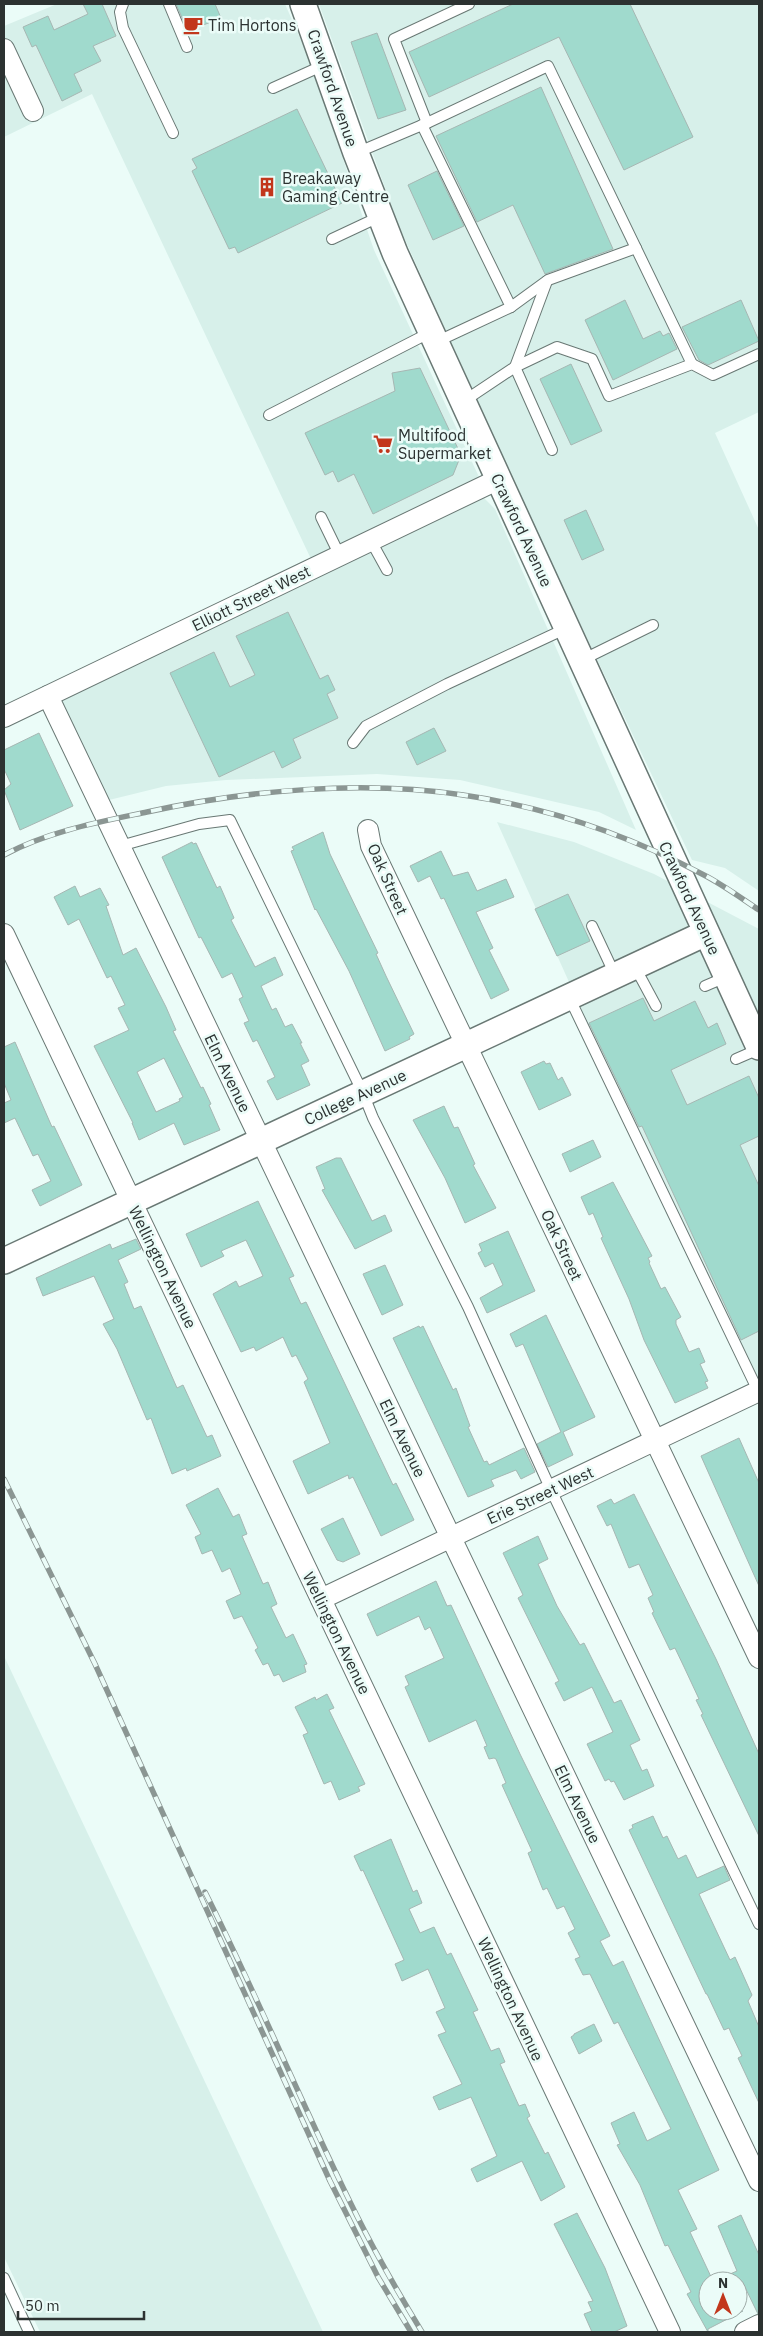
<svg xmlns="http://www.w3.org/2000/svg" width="763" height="2336" viewBox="0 0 763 2336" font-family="'IBM Plex Sans',sans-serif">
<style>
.built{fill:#d7f0ea}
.building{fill:#a0dacd;stroke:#a6b7b3;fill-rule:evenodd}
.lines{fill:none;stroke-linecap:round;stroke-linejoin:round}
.service-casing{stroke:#697874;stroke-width:12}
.minor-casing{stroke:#697874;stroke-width:22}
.tertiary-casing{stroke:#697874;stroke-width:28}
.service{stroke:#fff;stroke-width:10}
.minor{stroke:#fff;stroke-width:20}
.tertiary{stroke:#fff;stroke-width:25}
.rail-casing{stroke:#8b9693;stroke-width:5.5}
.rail{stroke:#ebfcf8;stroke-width:4;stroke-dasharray:11;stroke-linecap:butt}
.labels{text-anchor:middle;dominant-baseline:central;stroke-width:5;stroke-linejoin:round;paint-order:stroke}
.poi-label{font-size:16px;fill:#2c3231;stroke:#ebfcf8;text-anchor:start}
.street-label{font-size:16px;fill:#2c3231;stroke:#ebfcf8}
</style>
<rect width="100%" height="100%" fill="#ebfcf8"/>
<g class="built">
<path d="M57,4H285L308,56L374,250L479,477L311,559L92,94L4,137V26Z"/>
<path d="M319,4H759V412L715,433L759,530V891L725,868L692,860L533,524L398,224Z"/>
<path d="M483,497L495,509L636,830L599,812L460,780L377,774L226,780L166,786L109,800L57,692Z"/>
<path d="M497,822L574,842L654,874L759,929V1395L574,1007L569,982Z"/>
<path d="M4,1656L323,2332H40L4,2257Z"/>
</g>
<g class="building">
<path d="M83,4H102L116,36L93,46L101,61L74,74L82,91L62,101L36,45L32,47L23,27L48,16L54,30L88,14Z"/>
<path d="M176,4H215L221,18L188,31Z"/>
<path d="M513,4H630L693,137L624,170L559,37L429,97L409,52Z"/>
<path d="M377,33L406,110L378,119L351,42Z"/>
<path d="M541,87L613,249L545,274L513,205L477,222L436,136Z"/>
<path d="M297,109L342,203L238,253L235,247L229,249L192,171L197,168L192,159Z"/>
<path d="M437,171L464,226L433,240L408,185Z"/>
<path d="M625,300L643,339L660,331L663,336L669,333L677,349L613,380L585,320Z"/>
<path d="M741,300L759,341L708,365L699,360L682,327Z"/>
<path d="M571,364L602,431L571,445L540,379Z"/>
<path d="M420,368L461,455L453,475L373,514L354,474L338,482L333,471L325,475L305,433L395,391L392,373Z"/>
<path d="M586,510L604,550L582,560L564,520Z"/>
<path d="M288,612L320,679L328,675L335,690L327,694L338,718L293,739L301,758L282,768L274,751L219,777L170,673L214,652L230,687L255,675L236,636Z"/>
<path d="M434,728L446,751L417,765L406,742Z"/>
<path d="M39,733L73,806L20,830L4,790L11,784L4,769V750Z"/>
<path d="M323,832L330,854L378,953L376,954L386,976L414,1034L409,1037L410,1039L385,1051L349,971L316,909L315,910L291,851L294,850L292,847Z"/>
<path d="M192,842L193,844L196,843L217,888L220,886L234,918L231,920L255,967L275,957L283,975L261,986L272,1010L276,1008L285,1027L292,1024L302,1043H300L309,1061L301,1065L310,1085L277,1100L267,1081L275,1077L257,1040L253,1042L244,1023L249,1021L239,999L243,997L232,973L222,978L201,937L199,938L162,857Z"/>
<path d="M441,851L453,876L468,872L477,891L506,879L514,897L476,912L493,948L489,950L509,990L491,999L444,898L441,899L430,876L418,882L410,866Z"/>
<path d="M75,886L80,897L100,888L109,905L106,906L123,955L136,948L166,1007L176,1030L173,1031L201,1088L203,1087L211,1104L209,1105L220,1130L184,1145L174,1123L139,1140L132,1123H133L94,1046L129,1030L118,1008L125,1005L111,976L107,978L79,919L68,925L54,897ZM164,1058L183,1097L179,1099L180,1101L156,1112L137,1072Z"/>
<path d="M568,894L590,941L557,956L535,909Z"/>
<path d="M643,998L654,1021L695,1001L708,1028L717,1023L726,1044L671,1070L687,1105L749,1076L759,1098V1136L740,1145L759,1186V1331L741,1340L642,1126L639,1127L589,1023Z"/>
<path d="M15,1042L52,1127L54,1126L82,1185L40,1206L32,1190L51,1181L38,1154L33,1156L15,1118L4,1123V1103L11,1100L4,1083V1047Z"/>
<path d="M544,1061L546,1064L550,1063L558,1080L562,1077L571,1095L539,1110L521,1072Z"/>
<path d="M444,1106L454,1128L458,1127L475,1164L473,1165L496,1208L465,1223L445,1178L413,1120Z"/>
<path d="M593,1140L601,1157L570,1172L562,1154Z"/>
<path d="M336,1158H341L372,1221L385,1215L392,1231L355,1249L322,1190L325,1189L316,1167Z"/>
<path d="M613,1182L652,1256L648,1258L650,1262L649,1263L661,1289L665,1287L681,1317L676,1320V1324L689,1352L699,1348L705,1362L700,1364L708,1381L705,1382L708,1388L675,1403L644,1340L629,1299L601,1238L603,1237L593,1213L589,1215L581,1197Z"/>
<path d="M258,1201L294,1276L289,1278L301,1304L306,1302L393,1485L396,1483L414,1520L381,1536L353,1477L349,1479L348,1475L308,1494L293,1461L330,1443L304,1382L308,1379L296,1355L292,1357L283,1337L256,1351L254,1347L241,1352L213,1294L236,1281L239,1287L263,1276L246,1240L221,1251L224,1256L201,1267L186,1234Z"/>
<path d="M508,1231L535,1291L487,1313L480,1298L503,1285L493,1263L485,1267L478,1253L482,1251L479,1244Z"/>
<path d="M136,1239L141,1249L118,1260L128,1282L124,1284L134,1309L141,1306L177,1388L183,1385L207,1437L212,1435L221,1456L187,1471L186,1468L172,1474L151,1418L147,1420L117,1349L103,1324L114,1319L94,1276L43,1296L36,1278L110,1244L112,1249Z"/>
<path d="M385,1265L403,1305L382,1315L363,1274Z"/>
<path d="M546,1315L595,1417L563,1432L573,1455L548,1467L537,1444L561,1432L523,1344L516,1347L510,1334Z"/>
<path d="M419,1326L420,1328L423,1326L453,1390L456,1388L470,1426L468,1427L484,1462L487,1461L489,1465L524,1448L535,1472L521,1479L516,1470L491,1480L494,1486L468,1497L393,1338Z"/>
<path d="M739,1438L759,1483V1586L701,1456Z"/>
<path d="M218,1488L233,1517L239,1514L247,1534L242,1536L263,1584L268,1582L277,1604L271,1607L286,1638L293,1634L307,1664L304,1665L306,1672L283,1682L279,1674L274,1676L268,1663L263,1665L255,1650L258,1648L242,1616L234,1619L226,1601L241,1594L230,1568L222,1572L212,1550L202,1554L195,1537L201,1534L186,1505Z"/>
<path d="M634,1494L716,1659L759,1754V1836L701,1715L703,1714L696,1700L699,1699L685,1669L675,1648L670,1650L652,1613L654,1612L648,1598L653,1595L639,1564L629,1568L611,1524L607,1526L597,1506L611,1499L614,1504Z"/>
<path d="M343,1518L360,1554L343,1562L337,1560L321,1529Z"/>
<path d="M538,1536L548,1559L538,1564L557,1606L580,1645L584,1643L614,1703L621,1700L640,1740L630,1745L642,1771L647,1769L654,1786L624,1800L614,1781L611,1782L609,1779L605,1781L587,1744L613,1732L592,1687L564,1701L555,1683L559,1681L518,1598L523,1595L503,1553Z"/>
<path d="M436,1581L447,1606L451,1605L520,1754L610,1936L600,1941L613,1966L623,1961L719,2170L678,2190L697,2229L690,2232L713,2281H708V2311H743L708,2329V2332L687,2294L691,2292L668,2245L665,2246L640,2185L617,2145L620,2144L611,2123L634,2112L647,2141L671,2129L618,2022L614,2024L590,1974L583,1975L575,1959L580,1957L568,1933L575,1929L564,1906L557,1909L547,1888L543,1890L528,1853L532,1851L502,1785L506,1783L496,1759L494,1758L489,1759L484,1747L487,1746L476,1720L429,1742L405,1687L409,1685L405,1676L444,1658L430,1627L425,1630L419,1616L377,1636L367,1614Z"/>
<path d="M327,1694L334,1708L329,1710L365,1784L358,1787L360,1791L339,1800L331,1781L324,1784L303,1735L308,1733L295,1707L315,1697L316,1700Z"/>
<path d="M653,1816L663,1838L667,1836L678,1859L686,1855L697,1878L724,1866L730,1880L699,1894L730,1960L735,1957L752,1995L748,2001L759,2027V2103L738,2058L742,2056L731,2033L729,2028L724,2030L707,1994H706L629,1830L633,1828L632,1825Z"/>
<path d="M391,1839L413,1892L417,1890L422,1903L409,1909L420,1933L434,1927L447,1955L451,1953L478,2010L473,2012L491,2051L499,2048L505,2062L500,2064L519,2106L525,2104L530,2116L527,2118L545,2154L548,2152L565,2187L541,2201L522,2161L477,2182L471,2169L497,2156L471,2097L439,2110L433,2097L462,2084L438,2035L446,2032L436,2012L445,2008L428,1969L402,1981L395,1964L404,1960L363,1870L361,1871L354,1856Z"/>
<path d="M594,2024L602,2041L579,2054L571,2037L574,2035V2034Z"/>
<path d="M577,2213L605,2268L627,2326L614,2332H592L584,2314L592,2311L588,2302L593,2301L554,2224Z"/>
<path d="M741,2215L759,2255L758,2314L742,2281H714L737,2271L718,2226Z"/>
</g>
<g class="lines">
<defs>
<g id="service">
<path d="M123,4L120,12L123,28L173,133"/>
<path d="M169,4L187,47"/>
<path d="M273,88L324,65"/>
<path d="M427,123L394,39L469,4"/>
<path d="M422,125L511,307"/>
<path d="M356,153L427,123L548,66L692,364"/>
<path d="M332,239L381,216"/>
<path d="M547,281L515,367L552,450"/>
<path d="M436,342L511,307L548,280L636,248"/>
<path d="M464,401L515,367L557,347L592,359L609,396L692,364L713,375L759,354"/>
<path d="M269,415L431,332"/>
<path d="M321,517L340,556"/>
<path d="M371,541L387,570"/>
<path d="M582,660L653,625"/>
<path d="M353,743L366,726L447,684L567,628"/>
<path d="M120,846L199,824L230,820L363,1093L373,1118L468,1307L551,1490L759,1924"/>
<path d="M592,926L615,975"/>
<path d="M635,967L656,1006"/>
<path d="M705,986L726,977"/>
<path d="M569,997L759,1393"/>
<path d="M736,1059L759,1049"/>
<path d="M4,2278L29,2332"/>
</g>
<g id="minor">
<path d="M4,49L33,111"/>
<path d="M48,696L759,2181"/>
<path d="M4,717L499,479"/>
<path d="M368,830L371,846L759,1658"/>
<path d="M4,934L670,2332"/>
<path d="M321,1599L759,1391"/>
<path d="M745,2332L759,2325"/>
</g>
<g id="tertiary">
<path d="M303,4L356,153L395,253L759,1047"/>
<path d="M4,1261L706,933"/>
</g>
</defs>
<use href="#service" class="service-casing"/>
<use href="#minor" class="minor-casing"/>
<use href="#tertiary" class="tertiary-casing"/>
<use href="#service" class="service"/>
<use href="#minor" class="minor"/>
<use href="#tertiary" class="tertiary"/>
<defs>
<g id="rail">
<path d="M4,855C49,831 99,822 147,812C247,790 362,780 463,795C546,807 628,835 702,874C722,884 741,898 759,910"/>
<path d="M4,1479L95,1664L330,2181L378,2277L411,2332"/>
<path d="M205,1892C259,1999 304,2110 357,2216C377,2256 399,2294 422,2332"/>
</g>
</defs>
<use href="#rail" class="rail-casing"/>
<use href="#rail" class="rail"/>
</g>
<defs>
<symbol id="cafe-bare" viewBox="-9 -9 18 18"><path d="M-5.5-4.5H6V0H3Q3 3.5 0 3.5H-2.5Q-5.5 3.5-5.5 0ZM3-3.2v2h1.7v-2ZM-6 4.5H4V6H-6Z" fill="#c2371c" stroke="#ebfcf8" stroke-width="2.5" paint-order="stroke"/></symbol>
<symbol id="building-bare" viewBox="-9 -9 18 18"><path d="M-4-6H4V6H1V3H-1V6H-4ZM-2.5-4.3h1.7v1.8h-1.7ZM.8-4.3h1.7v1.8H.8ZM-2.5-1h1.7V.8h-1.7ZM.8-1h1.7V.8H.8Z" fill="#c2371c" stroke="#ebfcf8" stroke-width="2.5" paint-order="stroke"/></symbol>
<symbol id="supermarket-bare" viewBox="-9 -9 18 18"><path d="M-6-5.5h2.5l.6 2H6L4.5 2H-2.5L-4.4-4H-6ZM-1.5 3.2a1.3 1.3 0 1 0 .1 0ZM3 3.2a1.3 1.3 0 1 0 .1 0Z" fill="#c2371c" stroke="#ebfcf8" stroke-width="2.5" paint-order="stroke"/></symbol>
</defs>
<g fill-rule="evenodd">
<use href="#cafe-bare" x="179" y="11" width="28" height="28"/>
<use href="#building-bare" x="253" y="173" width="28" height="28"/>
<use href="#supermarket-bare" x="369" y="430" width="28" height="28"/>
</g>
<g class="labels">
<g class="poi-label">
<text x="208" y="25">Tim Hortons</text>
<text x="282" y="178">Breakaway<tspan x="282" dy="18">Gaming Centre</tspan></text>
<text x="398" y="435">Multifood<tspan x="398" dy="18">Supermarket</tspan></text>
</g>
<g class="street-label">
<text transform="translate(333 88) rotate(71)">Crawford Avenue</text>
<text transform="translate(522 530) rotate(65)">Crawford Avenue</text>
<text transform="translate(251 598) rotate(-26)">Elliott Street West</text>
<text transform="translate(388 879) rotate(66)">Oak Street</text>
<text transform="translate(690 898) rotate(65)">Crawford Avenue</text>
<text transform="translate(228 1073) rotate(64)">Elm Avenue</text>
<text transform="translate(355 1097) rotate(-25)">College Avenue</text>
<text transform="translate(562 1245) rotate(65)">Oak Street</text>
<text transform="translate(163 1267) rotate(64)">Wellington Avenue</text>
<text transform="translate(403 1438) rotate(64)">Elm Avenue</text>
<text transform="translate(540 1495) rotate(-25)">Erie Street West</text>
<text transform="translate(337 1633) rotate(64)">Wellington Avenue</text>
<text transform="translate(578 1804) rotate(64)">Elm Avenue</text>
<text transform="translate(511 1999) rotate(65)">Wellington Avenue</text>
</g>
</g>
<rect width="763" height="2336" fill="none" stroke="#2c3231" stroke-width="10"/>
<g transform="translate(723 2296)"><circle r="24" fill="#ebfcf8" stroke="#9faba8"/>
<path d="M0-4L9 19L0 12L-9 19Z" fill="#c2371c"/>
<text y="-8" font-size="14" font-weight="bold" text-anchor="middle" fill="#2c3231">N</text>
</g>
<path d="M18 2311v8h126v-8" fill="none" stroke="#2c3231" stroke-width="2.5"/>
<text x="25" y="2311" font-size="15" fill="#2c3231" stroke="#ebfcf8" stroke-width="4" paint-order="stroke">50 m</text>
</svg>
